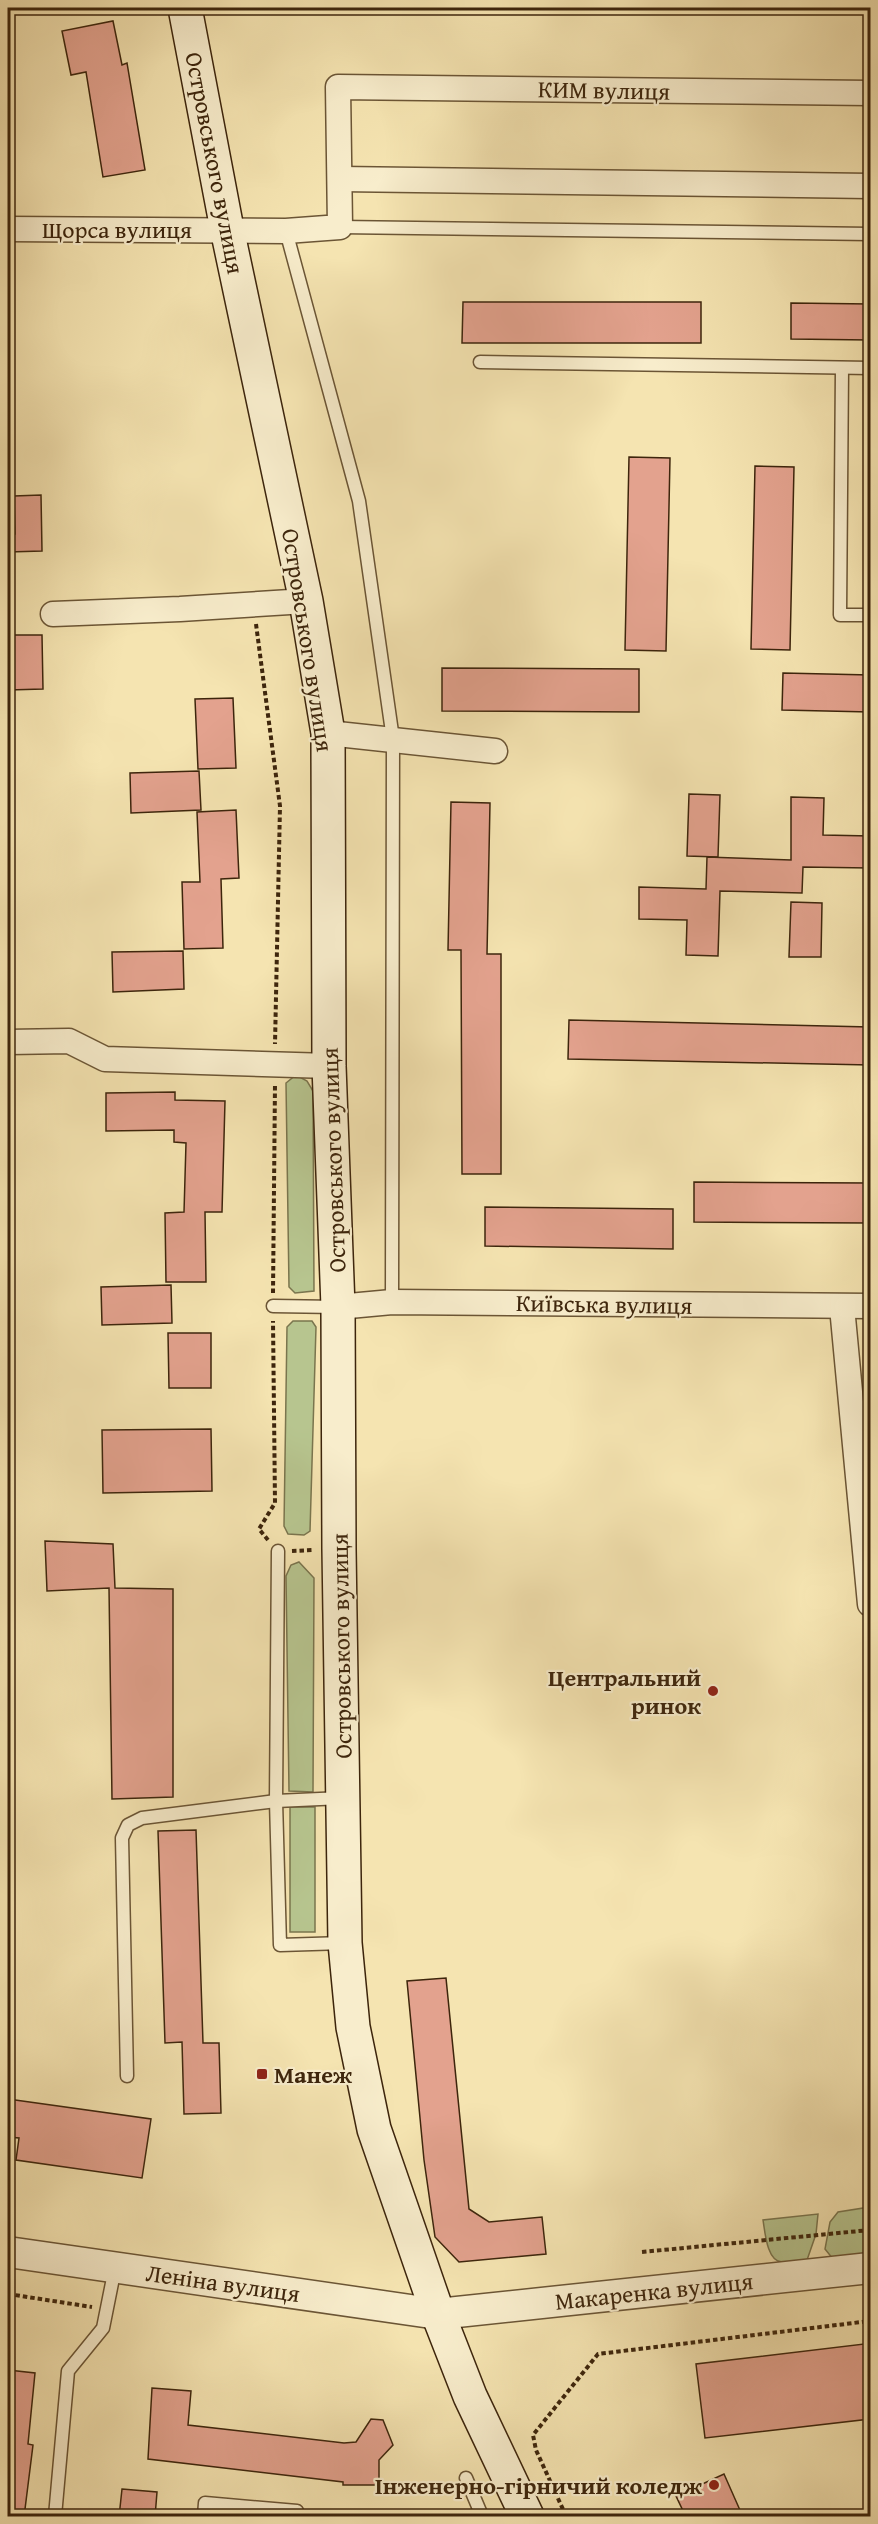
<svg xmlns="http://www.w3.org/2000/svg" width="878" height="2524" viewBox="0 0 878 2524" font-family="'Gentium Book Plus',serif">
<style>
.green{fill:#b7c58f;stroke:#7a754e;stroke-width:1.5}
.building{fill:#e3a28e;stroke:#3d250c;stroke-width:1.5}
.lines{fill:none;stroke-linecap:round;stroke-linejoin:round}
.service-casing{stroke:#6b5535;stroke-width:15}
.minor-casing{stroke:#6b5535;stroke-width:27}
.tertiary-casing{stroke:#6b5535;stroke-width:33}
.secondary-casing{stroke:#3d250c;stroke-width:36}
.path{stroke:#3d250c;stroke-width:4;stroke-dasharray:4.5 3;stroke-linecap:butt}
.service{stroke:#f8edcc;stroke-width:12}
.minor{stroke:#f8edcc;stroke-width:24}
.tertiary{stroke:#f8edcc;stroke-width:30}
.secondary{stroke:#f8edcc;stroke-width:33}
.poi-dot{fill:#8f2418;stroke:#f8edcc;stroke-width:2}
.labels{text-anchor:middle;dominant-baseline:central;stroke-width:4.5;stroke-linejoin:round;paint-order:stroke}
.street-label{font-size:24px;fill:#3d250c;stroke:#f8edcc}
.poi-label{font-size:24px;font-weight:bold;fill:#3d250c;stroke:#f8edcc;text-anchor:end}
</style>
<rect width="100%" height="100%" fill="#f5e4b1"/>
<filter id="stains"><feTurbulence type="fractalNoise" baseFrequency=".00333" numOctaves="4"/><feColorMatrix values="0 0 0 0 .2 0 0 0 0 .09 0 0 0 0 .02 0 0 0 .5 -.17"/></filter>
<radialGradient id="worn" r=".72"><stop offset=".6" stop-color="#630" stop-opacity="0"/><stop offset="1" stop-color="#630" stop-opacity=".3"/></radialGradient>
<g class="green">
<path d="M296,1075L307,1081L313,1091L314,1291L295,1293L289,1287L286,1083Z"/>
<path d="M293,1321H312L316,1327L310,1531L304,1535L288,1534L284,1526L287,1327Z"/>
<path d="M299,1562L314,1578L313,1792L289,1791L286,1576L291,1565Z"/>
<rect x="290" y="1807" width="25" height="125"/>
<path d="M870,2207V2255L833,2259L825,2249L830,2222L838,2212Z"/>
<path d="M818,2214L816,2234L807,2260C799,2261 790,2263 782,2262C767,2262 765,2232 763,2220Z"/>
</g>
<g class="building">
<path d="M113,21L122,65L127,63L145,170L103,177L86,72L71,75L62,31Z"/>
<path d="M463,302H701V343H462Z"/>
<path d="M791,303L870,304V340L791,339Z"/>
<path d="M629,457L670,458L666,651L625,650Z"/>
<path d="M755,466L794,467L790,650L751,649Z"/>
<path d="M41,495L42,551L8,552V534H15L14,496Z"/>
<path d="M8,635H42L43,689L8,690Z"/>
<path d="M442,668L639,669V712L442,711Z"/>
<path d="M783,673L870,675V712L782,710Z"/>
<path d="M233,698L236,768L198,769L195,699Z"/>
<path d="M199,771L201,810L131,813L130,773Z"/>
<path d="M689,794L720,795L718,857L687,856Z"/>
<path d="M791,797L824,798L823,835L870,836V868L803,867L802,893L720,891L718,956L686,955L687,920L639,919V887L706,889L707,857L791,860Z"/>
<path d="M451,802L490,803L487,954H501V1174H462L461,950H448Z"/>
<path d="M236,810L239,878L221,879L223,948L184,949L182,882H200L197,812Z"/>
<path d="M791,902L822,903L821,957H789Z"/>
<path d="M183,951L184,989L113,992L112,952Z"/>
<path d="M569,1020L870,1027V1065L568,1059Z"/>
<path d="M175,1092V1100L225,1101L222,1212H205L206,1282H166L165,1213L184,1212L186,1143L174,1142V1130L106,1131V1093Z"/>
<path d="M694,1182L870,1183V1223L694,1222Z"/>
<path d="M485,1207L673,1209V1249L485,1246Z"/>
<path d="M171,1285L172,1323L102,1325L101,1287Z"/>
<path d="M168,1333H211V1388H169Z"/>
<path d="M211,1429L212,1491L103,1493L102,1430Z"/>
<path d="M45,1541L113,1544L115,1588L173,1589V1797L112,1799L109,1588L47,1591Z"/>
<path d="M196,1830L203,2043H219L221,2113L184,2114L182,2042L165,2043L158,1831Z"/>
<path d="M446,1978L469,2209L489,2222L542,2217L546,2254L459,2262L435,2237L424,2160L407,1981Z"/>
<path d="M8,2099L151,2119L142,2178L16,2160L19,2138L8,2137Z"/>
<path d="M864,2344L870,2419L705,2438L696,2364Z"/>
<path d="M8,2370L35,2373L28,2444L33,2445L24,2517H8Z"/>
<path d="M152,2388L191,2391L188,2425L344,2443L356,2442L371,2419L383,2420L393,2445L379,2460V2485H343V2482L148,2459Z"/>
<path d="M724,2474L743,2517H686L676,2496Z"/>
<path d="M122,2489L157,2492L155,2517H119Z"/>
</g>
<g class="lines">
<defs>
<g id="service">
<path d="M340,227L870,234"/>
<path d="M286,231L359,501L393,739L392,1302"/>
<path d="M480,362L870,368"/>
<path d="M842,368L840,615H870"/>
<path d="M273,1306L337,1307"/>
<path d="M278,1551L276,1801L280,1945L344,1943"/>
<path d="M127,2076L122,1838L128,1825L142,1818L276,1801L342,1798"/>
<path d="M466,2478L482,2516"/>
<path d="M55,2516L68,2371L103,2328L115,2268"/>
<path d="M204,2516L205,2503L297,2511L296,2516"/>
</g>
<g id="minor">
<path d="M340,179L870,186"/>
<path d="M8,229L286,231L340,227L338,87L870,93"/>
<path d="M53,614L180,609L306,601"/>
<path d="M328,733L495,751"/>
<path d="M8,1042L69,1041L105,1059L329,1066"/>
<path d="M338,1307L392,1302L870,1306"/>
<path d="M842,1307L870,1604"/>
</g>
<path id="tertiary" d="M8,2252L438,2314L870,2268"/>
<path id="secondary" d="M185,8L227,229L306,601L328,733L329,1066L338,1307L339,1549L345,1943L353,2027L374,2129L438,2314L470,2396L527,2516"/>
</defs>
<use href="#service" class="service-casing"/>
<use href="#minor" class="minor-casing"/>
<use href="#tertiary" class="tertiary-casing"/>
<use href="#secondary" class="secondary-casing"/>
<g class="path">
<path d="M256,624L280,806L275,1044"/>
<path d="M273,1293L275,1084"/>
<path d="M268,1540L259,1529L275,1503L273,1321"/>
<path d="M292,1551L314,1550"/>
<path d="M642,2252L870,2230"/>
<path d="M8,2294L92,2307"/>
<path d="M566,2516L536,2450L533,2435L598,2354L870,2321"/>
</g>
<use href="#service" class="service"/>
<use href="#minor" class="minor"/>
<use href="#tertiary" class="tertiary"/>
<use href="#secondary" class="secondary"/>
</g>
<g class="poi-dot">
<circle cx="713" cy="1691" r="6"/>
<rect x="256" y="2068" width="12" height="12" rx="3"/>
<circle cx="714" cy="2485" r="6"/>
</g>
<g class="labels">
<g class="street-label">
<text transform="translate(604 90) rotate(1)">КИМ вулиця</text>
<text transform="translate(215 163) rotate(79)">Островського вулиця</text>
<text x="117" y="229">Щорса вулиця</text>
<text transform="translate(308 640) rotate(81)">Островського вулиця</text>
<text transform="translate(333 1160) rotate(-92)">Островського вулиця</text>
<text transform="translate(604 1304) rotate(1)">Київська вулиця</text>
<text transform="translate(341 1646) rotate(-91)">Островського вулиця</text>
<text transform="translate(223 2283) rotate(8)">Леніна вулиця</text>
<text transform="translate(654 2291) rotate(-6)">Макаренка вулиця</text>
</g>
<g class="poi-label">
<text x="701" y="1677">Центральний<tspan x="701" dy="28">ринок</tspan></text>
<text x="274" y="2074" text-anchor="start">Манеж</text>
<text x="702" y="2485">Інженерно-гірничий коледж</text>
</g>
</g>
<rect width="878" height="2524" fill="none" stroke="#f5e4b1" stroke-width="30"/>
<rect x="9" y="9" width="860" height="2506" fill="none" stroke="#3d250c" stroke-width="3"/>
<rect x="15" y="15" width="848" height="2494" fill="none" stroke="#3d250c" stroke-width="1.5"/>
<rect width="100%" height="100%" filter="url(#stains)"/>
<rect width="100%" height="100%" fill="url(#worn)"/>
</svg>
